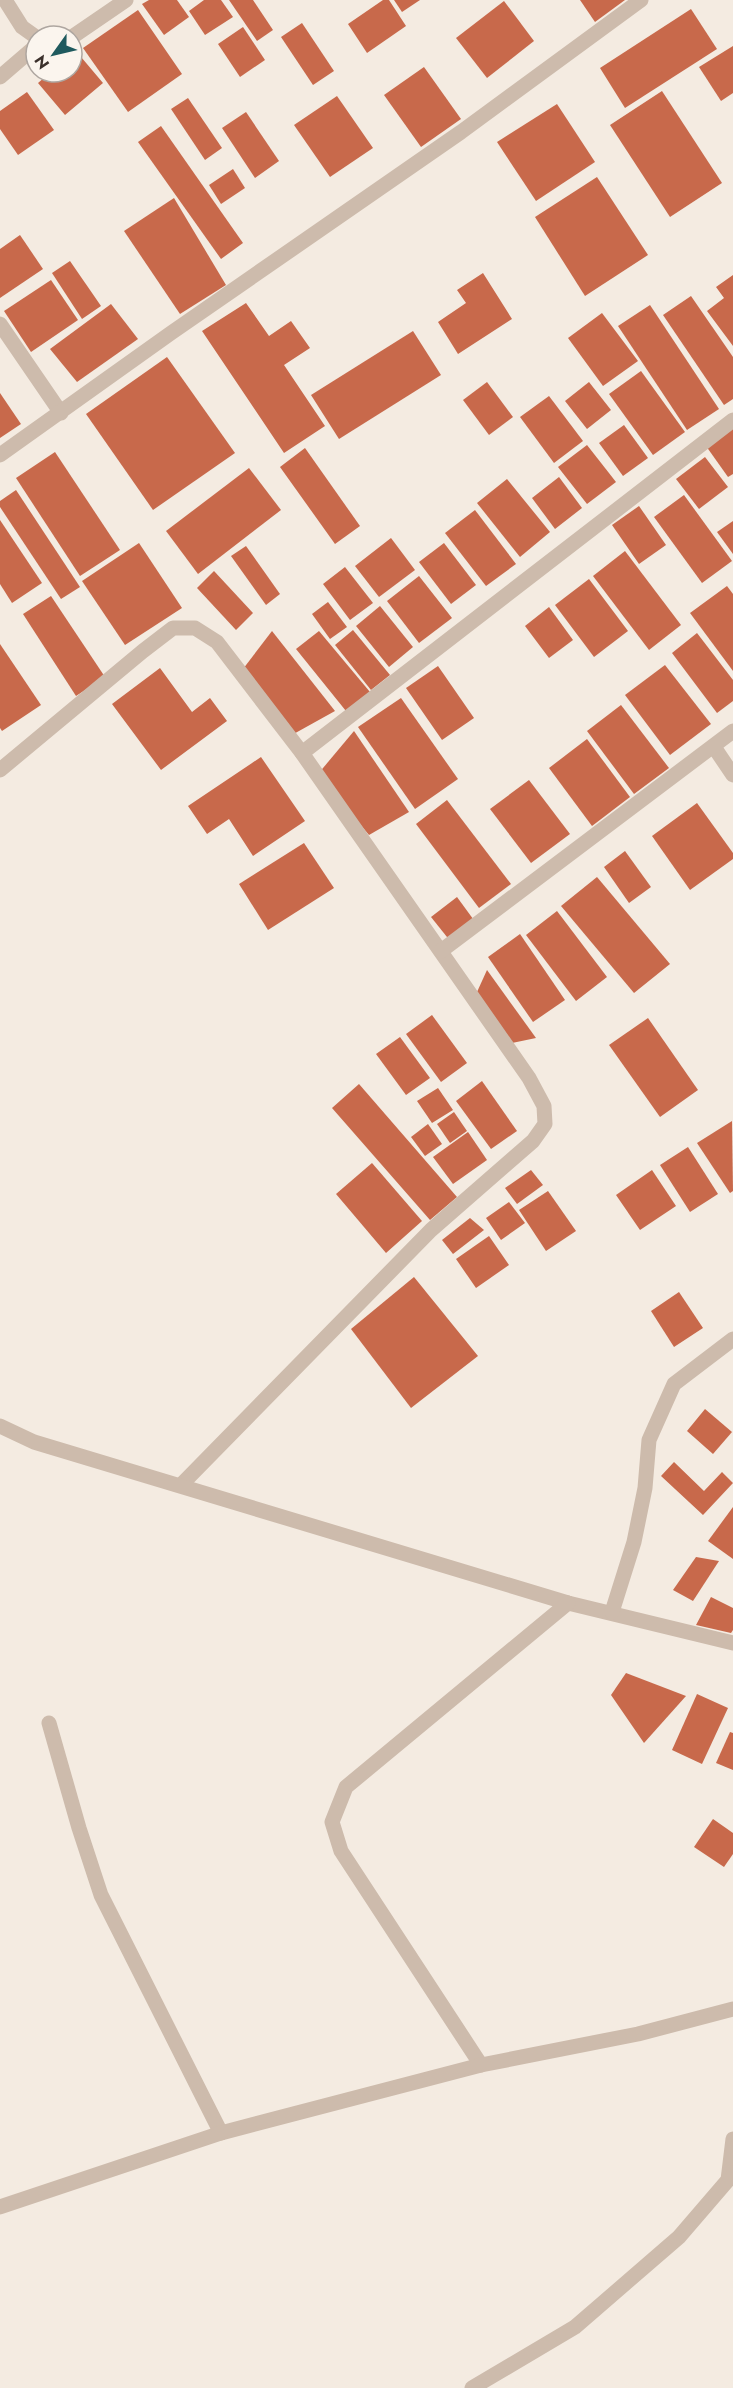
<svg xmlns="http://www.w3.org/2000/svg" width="733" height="2388" viewBox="0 0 733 2388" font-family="Jost,sans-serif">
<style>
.building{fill:#c8694b}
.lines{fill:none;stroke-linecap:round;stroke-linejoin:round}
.minor{stroke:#cdbbac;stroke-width:15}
</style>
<rect width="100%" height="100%" fill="#f4ebe1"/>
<g class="building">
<path d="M149,0H177L189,17L164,35L142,4Z"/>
<path d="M204,0H221L233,17L205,35L189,11Z"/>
<path d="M229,0H253L273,30L257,41Z"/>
<path d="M383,0H389L406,26L367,53L348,24Z"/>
<path d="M394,0H420L402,12Z"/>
<path d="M580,0H625L595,22Z"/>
<path d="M504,1L534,41L487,78L456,38Z"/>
<path d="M691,9L717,49L625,108L600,68Z"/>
<path d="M138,10L182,74L128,112L83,48Z"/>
<path d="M302,23L334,71L313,85L281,37Z"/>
<path d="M243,27L265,60L240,77L218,44Z"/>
<path d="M733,46V93L721,101L699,67Z"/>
<path d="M76,51L103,83L65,115L38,83L51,72H72V55Z"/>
<path d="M424,67L461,119L421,147L384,95Z"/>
<path d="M662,91L722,183L670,217L610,125Z"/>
<path d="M27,92L54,130L18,155L0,129V111Z"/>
<path d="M337,96L373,148L330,177L294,125Z"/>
<path d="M188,98L222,148L205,160L171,109Z"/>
<path d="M557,104L595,162L536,201L497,142Z"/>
<path d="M246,112L279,161L255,178L222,128Z"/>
<path d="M161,126L243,243L221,259L138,142Z"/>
<path d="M233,169L245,188L221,204L209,185Z"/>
<path d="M597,177L648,255L585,296L535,217Z"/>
<path d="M174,198L226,285L180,314L124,231Z"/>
<path d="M20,235L43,269L0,298V249Z"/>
<path d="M70,261L101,306L82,319L52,273Z"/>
<path d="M483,273L512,319L458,354L438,322L466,303L457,290Z"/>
<path d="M733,275V346L707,311L724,298L716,287Z"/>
<path d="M51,280L78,320L31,352L4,311Z"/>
<path d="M691,296L733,357V399L724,405L663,315Z"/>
<path d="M246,303L269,336L291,321L310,348L284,365L325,426L284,453L202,331Z"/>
<path d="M111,304L138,339L77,382L50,349Z"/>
<path d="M650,305L719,409L687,430L618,326Z"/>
<path d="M602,313L638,361L603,386L568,338Z"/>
<path d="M413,331L441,375L339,439L311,395Z"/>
<path d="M167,357L235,453L153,510L86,414Z"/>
<path d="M641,371L685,432L653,455L609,394Z"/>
<path d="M487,382L513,417L489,435L463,400Z"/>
<path d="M589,382L611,410L587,429L565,401Z"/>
<path d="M0,393L21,424L0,438Z"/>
<path d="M549,396L583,441L554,463L520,417Z"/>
<path d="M624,425L648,458L623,476L599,443Z"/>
<path d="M733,427V474L728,477L706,446Z"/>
<path d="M587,445L616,482L587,504L558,467Z"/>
<path d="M305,448L360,526L335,544L280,467Z"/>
<path d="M55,452L120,550L80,576L16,478Z"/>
<path d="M705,457L728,487L699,509L676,479Z"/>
<path d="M249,468L281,510L198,574L166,531Z"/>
<path d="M559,477L582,508L555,529L532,498Z"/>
<path d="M507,479L550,532L520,557L477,503Z"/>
<path d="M16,490L80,587L61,599L0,507V501Z"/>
<path d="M684,495L732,561L702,583L654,517Z"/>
<path d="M639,506L666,545L639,564L612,525Z"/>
<path d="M475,510L516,564L486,586L445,533Z"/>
<path d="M0,520L42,583L12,603L0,584Z"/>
<path d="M733,521V554L717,532Z"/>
<path d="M391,538L415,570L379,597L355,566Z"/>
<path d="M139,543L182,608L125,645L82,581Z"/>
<path d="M444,543L476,585L451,604L419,562Z"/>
<path d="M246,546L280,594L266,605L231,556Z"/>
<path d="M625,551L681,625L649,650L593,576Z"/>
<path d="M345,567L373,603L350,620L323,584Z"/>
<path d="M214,571L253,613L236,630L197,588Z"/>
<path d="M419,576L452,618L419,643L387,601Z"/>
<path d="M589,579L628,631L594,657L555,605Z"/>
<path d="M727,586L733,594V671L690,613Z"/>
<path d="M51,596L105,677L76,696L23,614Z"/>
<path d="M328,602L347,627L330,639L312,614Z"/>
<path d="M380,606L413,647L389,667L356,626Z"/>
<path d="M549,607L573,640L549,658L525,626Z"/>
<path d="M353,630L390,675L371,690L335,645Z"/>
<path d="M272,631L335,711L290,736L243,669Z"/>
<path d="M319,631L370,692L346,711L296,649Z"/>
<path d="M697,633L733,680V701L717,713L672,653Z"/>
<path d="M0,644L41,705L2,731L0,728Z"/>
<path d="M665,665L711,724L670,755L625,695Z"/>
<path d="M438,666L474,718L442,740L406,688Z"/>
<path d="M160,668L192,712L210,698L227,721L161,770L112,704Z"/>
<path d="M401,698L458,779L415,809L358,727Z"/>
<path d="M621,705L669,768L634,794L587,731Z"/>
<path d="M354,731L409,812L369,835L318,774Z"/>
<path d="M587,739L630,797L592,826L549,768Z"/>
<path d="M261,757L305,821L253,856L229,819L207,834L188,806Z"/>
<path d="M529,780L570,834L531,863L490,809Z"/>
<path d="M447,800L511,884L479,908L416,824Z"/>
<path d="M697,803L733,853V859L690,890L652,836Z"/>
<path d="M304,843L334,888L268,930L239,884Z"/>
<path d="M625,851L651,887L629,903L604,867Z"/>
<path d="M597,877L670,964L634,993L561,906Z"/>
<path d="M457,897L476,923L451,942L431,917Z"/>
<path d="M557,911L607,977L576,1001L526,935Z"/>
<path d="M520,934L565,1000L533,1022L488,957Z"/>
<path d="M487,970L536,1038L512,1043L477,992Z"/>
<path d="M432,1015L467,1063L441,1082L406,1034Z"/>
<path d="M648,1018L698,1090L660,1117L609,1045Z"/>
<path d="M400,1037L430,1078L406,1095L376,1054Z"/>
<path d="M482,1081L517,1131L491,1149L456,1101Z"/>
<path d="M359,1084L457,1197L430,1220L332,1108Z"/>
<path d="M438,1088L453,1110L432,1123L417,1101Z"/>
<path d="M454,1112L467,1131L450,1143L437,1124Z"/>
<path d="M732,1121L733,1191L730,1193L697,1143Z"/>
<path d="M428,1124L442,1144L425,1156L411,1137Z"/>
<path d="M468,1132L487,1160L453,1184L433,1157Z"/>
<path d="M688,1147L718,1194L690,1212L660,1165Z"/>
<path d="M372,1163L422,1221L386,1253L336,1194Z"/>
<path d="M531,1170L543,1185L517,1204L505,1188Z"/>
<path d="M652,1170L676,1206L640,1230L616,1195Z"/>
<path d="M548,1191L576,1231L546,1251L519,1210Z"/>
<path d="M509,1202L525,1223L501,1240L486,1218Z"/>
<path d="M470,1218L484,1230L453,1254L442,1240Z"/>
<path d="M489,1236L509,1265L476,1288L456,1259Z"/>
<path d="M414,1277L478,1356L411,1408L351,1329Z"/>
<path d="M679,1292L703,1328L674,1347L651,1311Z"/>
<path d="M705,1409L732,1432L713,1454L687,1431Z"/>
<path d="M674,1462L704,1491L722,1472L733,1483L703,1515L661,1476Z"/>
<path d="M733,1507V1559L708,1541Z"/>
<path d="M696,1557L719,1561L693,1601L673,1590Z"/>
<path d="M711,1597L733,1608V1630L731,1633L696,1625Z"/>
<path d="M626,1673L686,1696L644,1743L611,1695Z"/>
<path d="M697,1694L728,1708L702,1764L672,1750Z"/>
<path d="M730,1732L733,1733V1770L716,1763Z"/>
<path d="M713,1819L733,1833V1854L724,1867L694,1847Z"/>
</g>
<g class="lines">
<g class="minor">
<path d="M5,0L22,27L36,37"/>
<path d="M72,37L126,0"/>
<path d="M0,77L36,46"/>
<path d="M0,324L61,413"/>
<path d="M0,455L171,333L461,132L641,0"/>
<path d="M714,747L733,775"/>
<path d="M302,753L733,420"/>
<path d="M0,770L143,651L173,628H195L217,642L302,753L529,1078L544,1106L545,1124L533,1141L431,1230L181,1485"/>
<path d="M441,951L733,731"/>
<path d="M0,1426L34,1442L568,1603L733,1643"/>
<path d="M612,1612L634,1542L645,1488L649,1440L674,1384L733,1339"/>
<path d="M49,1723L79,1828L101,1895L221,2133"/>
<path d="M481,2065L341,1851L332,1822L346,1787L568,1603"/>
<path d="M0,2207L221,2133L481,2065L638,2034L733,2009"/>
<path d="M472,2388L575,2327L679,2237L728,2180L733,2139"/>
</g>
</g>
<g transform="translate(54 54) rotate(236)"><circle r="28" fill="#fbf5ee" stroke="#aea6a0" stroke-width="1.5"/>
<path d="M0-4.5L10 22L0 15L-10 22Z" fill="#1f5a5e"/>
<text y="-9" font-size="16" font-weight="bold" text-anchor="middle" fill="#3b302b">N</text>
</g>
</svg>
